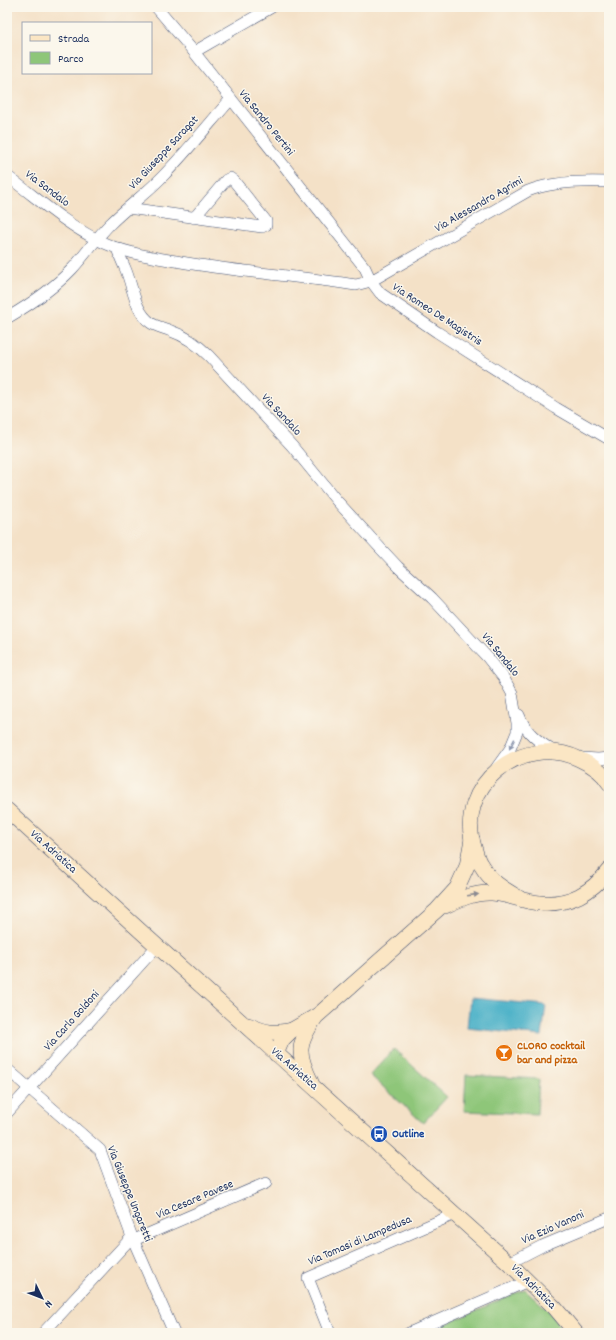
<svg xmlns="http://www.w3.org/2000/svg" width="616" height="1340" viewBox="0 0 616 1340" font-family="Dekko,sans-serif">
<style>
.green{fill:#8ec679;stroke:#547a6c}
.water{fill:#48b0c7;stroke:#327092}
.lines{fill:none;stroke-linecap:round;stroke-linejoin:round}
.street-casing{stroke:#3c4a6e;stroke-width:12}
.secondary-casing{stroke:#3c4a6e;stroke-width:16}
.street{stroke:#fff;stroke-width:11}
.secondary{stroke:#fbe6c4;stroke-width:15}
.oneway{fill:#8d97ae}
.oneway2{fill:#8b8a91}
.labels{text-anchor:middle;dominant-baseline:central;stroke-width:3;stroke-linejoin:round;paint-order:stroke}
.street-label{font-size:12px;fill:#1b2f5e;stroke:#fbf7ec}
.food-label{font-size:12px;font-weight:bold;fill:#c56008;stroke:#fbf7ec;text-anchor:start}
.transit-label{font-size:12px;font-weight:bold;fill:#164399;stroke:#fbf7ec;text-anchor:start}
</style>
<rect width="100%" height="100%" fill="#fbf7ec"/>
<filter id="ink" filterUnits="userSpaceOnUse"><feTurbulence type="fractalNoise" baseFrequency=".025" numOctaves="2"/><feDisplacementMap in="SourceGraphic" scale="8" xChannelSelector="R" yChannelSelector="G"/><feConvolveMatrix kernelMatrix="1 2 1 2 8 2 1 2 1" color-interpolation-filters="sRGB"/></filter>
<filter id="wash" filterUnits="userSpaceOnUse"><feTurbulence type="fractalNoise" baseFrequency=".012" numOctaves="4" result="noise"/><feDisplacementMap in="SourceGraphic" scale="16" xChannelSelector="R" yChannelSelector="G"/><feGaussianBlur stdDeviation="0.9" result="paint"/><feColorMatrix in="noise" values="0 0 0 0 0 0 0 0 0 0 0 0 0 0 0 0 0 1.4 0 .05"/><feComposite in="paint" operator="in"/></filter>
<g filter="url(#wash)">
<rect width="100%" height="100%" fill="#f4e1c7"/>
<g class="green">
<path d="M394,1049L447,1097L423,1123L370,1075Z"/>
<path d="M466,1075L539,1079L537,1114L464,1111Z"/>
<path d="M525,1289L550,1312L565,1333H441L439,1327Z"/>
</g>
<path class="water" d="M470,998L546,1005L542,1036L467,1028Z"/>
</g>
<g filter="url(#ink)">
<g class="lines">
<defs>
<g id="street">
<path d="M156,7L194,52"/>
<path d="M272,7L194,52L365,268L371,281L528,191C552,181 584,181 609,182"/>
<path d="M7,176C36,197 64,223 96,239C122,253 152,257 181,262C239,272 298,276 356,285L371,281L380,293L437,332L556,408L609,439"/>
<path d="M128,208L262,227L266,225V221L234,181L230,178L226,180L194,218"/>
<path d="M117,248C119,255 122,261 125,268C133,286 134,311 151,323C157,327 165,328 171,331C186,336 198,345 209,356L292,446L337,501L382,550L398,567L432,598L488,658L503,677L512,693L517,723V732L510,749L497,767"/>
<path d="M7,318C31,304 53,289 72,269C86,254 96,238 110,224C127,207 147,193 164,175C187,151 209,124 231,99"/>
<path d="M519,715C525,732 538,741 553,751"/>
<path d="M582,758L598,759L609,758"/>
<path d="M7,1069L100,1150L132,1237L174,1333"/>
<path d="M7,1113L157,946"/>
<path d="M134,1240L266,1183"/>
<path d="M509,1263L542,1246L609,1218"/>
<path d="M43,1333L132,1237"/>
<path d="M330,1333L308,1278L455,1214"/>
<path d="M409,1333L528,1281"/>
</g>
<g id="secondary">
<path d="M7,810L157,946L509,1263L555,1308L576,1333"/>
<path d="M519,898C502,888 491,882 481,865C477,860 476,853 474,847C454,786 522,732 579,759C590,764 603,772 609,783"/>
<path d="M445,906C460,899 475,892 492,893C508,894 524,902 540,903C570,905 591,893 609,870"/>
<path d="M248,1025C267,1033 272,1034 292,1030"/>
<path d="M276,1054L282,1040L292,1030L318,1015L437,910L457,888L467,866L472,839"/>
<path d="M311,1082C297,1053 297,1045 315,1018"/>
</g>
</defs>
<use href="#street" class="street-casing"/>
<use href="#secondary" class="secondary-casing"/>
<use href="#street" class="street"/>
<use href="#secondary" class="secondary"/>
</g>
<defs><path id="oneway-solid" d="M-6-.8H1V-3.2L6.5 0L1 3.2V.8H-6Z"/></defs>
<use class="oneway" href="#oneway-solid" transform="translate(512 744) rotate(117)"/>
<use class="oneway2" href="#oneway-solid" transform="translate(473 895) rotate(-7)"/>
</g>
<defs>
<symbol id="bar-disc" viewBox="-11 -11 22 22"><circle r="9.5" fill="#e8710a" stroke="#fbf7ec"/><path d="M-6-5H6L.8 .8V4.5H3.5V6h-7V4.5H-.8V.8Z" fill="#fff"/></symbol>
<symbol id="bus-disc" viewBox="-11 -11 22 22"><circle r="9.5" fill="#1a4fb4" stroke="#fbf7ec"/><path d="M-5-6H5V4H4V6H2V4H-2V6H-4V4H-5ZM-3.5-4V0h7V-4ZM-3.5 1.2v1.5H-2V1.2ZM2 1.2v1.5H3.5V1.2Z" fill="#fff"/></symbol>
</defs>
<g fill-rule="evenodd">
<use href="#bar-disc" x="494" y="1043" width="20" height="20"/>
<use href="#bus-disc" x="369" y="1124" width="20" height="20"/>
</g>
<g class="labels">
<g class="street-label">
<text transform="translate(266 123) rotate(51)">Via Sandro Pertini</text>
<text transform="translate(164 153) rotate(-47)">Via Giuseppe Saragat</text>
<text transform="translate(47 189) rotate(37)">Via Sandalo</text>
<text transform="translate(479 205) rotate(-30)">Via Alessandro Agrimi</text>
<text transform="translate(437 315) rotate(33)">Via Romeo De Magistris</text>
<text transform="translate(281 415) rotate(47)">Via Sandalo</text>
<text transform="translate(500 655) rotate(51)">Via Sandalo</text>
<text transform="translate(53 852) rotate(42)">Via Adriatica</text>
<text transform="translate(72 1021) rotate(-48)">Via Carlo Goldoni</text>
<text transform="translate(294 1069) rotate(41)">Via Adriatica</text>
<text transform="translate(129 1194) rotate(68)">Via Giuseppe Ungaretti</text>
<text transform="translate(195 1200) rotate(-23)">Via Cesare Pavese</text>
<text transform="translate(553 1228) rotate(-24)">Via Ezio Vanoni</text>
<text transform="translate(360 1241) rotate(-23)">Via Tomasi di Lampedusa</text>
<text transform="translate(533 1287) rotate(45)">Via Adriatica</text>
</g>
<g class="food-label">
<text x="517" y="1046">CLORO cocktail<tspan x="517" dy="14">bar and pizza</tspan></text>
</g>
<g class="transit-label">
<text x="392" y="1134">Outline</text>
</g>
</g>
<rect width="616" height="1340" fill="none" stroke="#fbf7ec" stroke-width="24"/>
<rect x="22" y="22" width="130" height="52" fill="#fbf7ec" stroke="#a1a7b3"/>
<rect x="30" y="35" width="20" height="6" fill="#fbe6c4" stroke="#a1a7b3"/>
<text x="58" y="42" font-size="12" fill="#1b2f5e">Strada</text>
<rect x="30" y="52" width="20" height="12" fill="#8ec679" stroke="#a1a7b3"/>
<text x="58" y="62" font-size="12" fill="#1b2f5e">Parco</text>
<g transform="translate(42 1298) rotate(133)" stroke="#fbf7ec" stroke-width="3" paint-order="stroke">
<path d="M0-3L7 15L0 10L-7 15Z" fill="#1b2f5e"/>
<text y="-6" font-size="11" font-weight="bold" text-anchor="middle" fill="#1b2f5e">N</text>
</g>
</svg>
